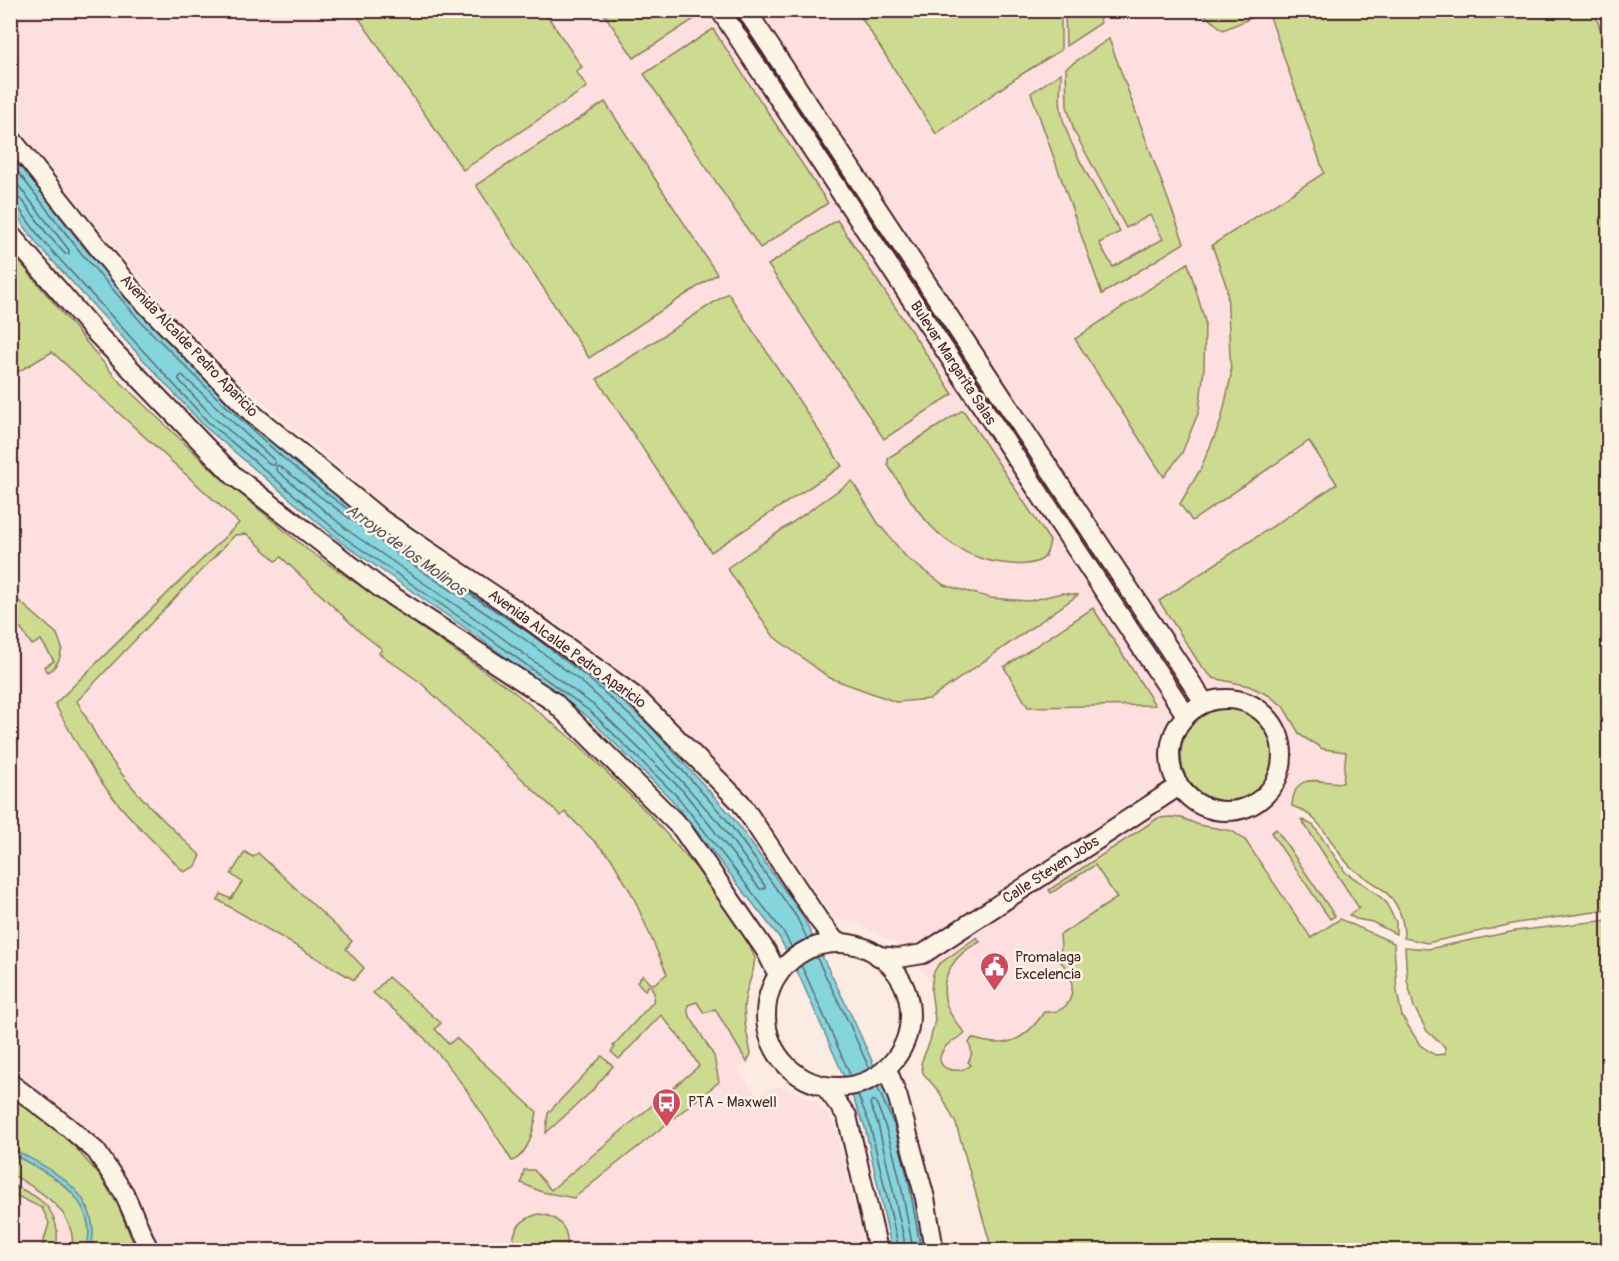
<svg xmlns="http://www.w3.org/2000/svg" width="1619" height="1261" viewBox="0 0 1619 1261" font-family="Pangolin,sans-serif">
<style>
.built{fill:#fcdfde}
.green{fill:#ccdb8f;stroke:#8b7d5d;stroke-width:1.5}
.water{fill:#84d5dc;stroke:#6d8c95;stroke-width:1.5}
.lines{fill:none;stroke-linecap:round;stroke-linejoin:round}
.shore{stroke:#616872;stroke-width:1.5}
.secondary-casing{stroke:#4a1f2b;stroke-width:22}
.secondary{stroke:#fcf5e5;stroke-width:18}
.labels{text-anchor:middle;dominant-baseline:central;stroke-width:5;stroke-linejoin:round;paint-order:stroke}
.street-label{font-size:15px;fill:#4a1f2b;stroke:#fcf5e5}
.poi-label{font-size:15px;fill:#4a1f2b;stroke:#fcf5e5;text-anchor:start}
.water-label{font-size:16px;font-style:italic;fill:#5b5660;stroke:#fcf5e5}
</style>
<rect width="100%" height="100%" fill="#fcebe2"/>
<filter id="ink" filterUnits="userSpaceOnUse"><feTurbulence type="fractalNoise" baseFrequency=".0167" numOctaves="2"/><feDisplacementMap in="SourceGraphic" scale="12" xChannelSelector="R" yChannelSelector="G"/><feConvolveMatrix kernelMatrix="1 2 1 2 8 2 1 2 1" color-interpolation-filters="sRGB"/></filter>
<g filter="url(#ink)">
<g class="built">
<path d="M1126,10L1132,25L1154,11L1200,10L1223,30L1267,11L1324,173L1213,245L1227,288L1231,376L1221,421L1200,470L1180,504L1192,520L1309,441L1337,484L1159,602L1200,666L1213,678L1249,686L1268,695L1283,706L1300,735L1323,749L1346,752L1343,783L1309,780L1292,806L1359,908L1340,919L1311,938L1206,922L937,1090L923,1073L921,1063L930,1041L935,1020L932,985L906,948L862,926L834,918L780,840L716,764L638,688L571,633L480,573L377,499L232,375L139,277L28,141L11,114V11Z"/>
<path d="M10,300L573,796L715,1008L747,1062L738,1070L758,1097L769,1089L781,1086L816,1102L833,1122L859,1224L862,1250H11Z"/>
</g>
<g class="green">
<path d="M700,10L702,14L634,58L602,11Z"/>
<path d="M354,11H544L582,67L576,71L587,87L463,170Z"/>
<path d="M857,11H1059L1061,22V50L1022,74L936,134Z"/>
<path d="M1065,11H1096L1101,23L1066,46Z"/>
<path d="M1200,11H1594L1608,51V910L1517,923L1427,943L1404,938C1404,925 1401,910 1392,899C1382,885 1365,879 1352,868C1328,845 1326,818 1292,806C1294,771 1317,782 1343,783L1346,752L1323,749L1300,735L1283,706L1268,695L1249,686L1213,678L1201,666L1159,601L1337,484L1309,441L1192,521L1180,504L1200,470L1221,421L1231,376L1227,288L1212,245L1324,173L1268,11L1223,30Z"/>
<path d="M713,29L828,203L760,248L644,74Z"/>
<path d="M1109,39L1184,243L1102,294L1031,93L1061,73C1061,85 1059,98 1061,110C1067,147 1102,198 1120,232L1099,243L1113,267L1163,239L1150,215L1126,228L1074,131L1067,106L1066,68Z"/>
<path d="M605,102L717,274L589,358L476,185Z"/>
<path d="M837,220L953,394L884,439L768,265Z"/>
<path d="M10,250L117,379L219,476L308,550L513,691L577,743L649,814L697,869L746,938L755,958L753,971L747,990L744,1005L745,1024L751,1054L747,1062L715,1009L704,1013L697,1002L688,1005V1013L714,1056L719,1082L574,1198L542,1192L521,1183L524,1170H534L551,1190L699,1066L687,1046L661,1015L619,1059L611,1052L615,1047L613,1046L653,1002L654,993L651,986H648L645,990L637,982L643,975L649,983L654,984L667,974L633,896L611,858L565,812L561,816L420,682L379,653L382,649L360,632L281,557L276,561L247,534L235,535L77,701C86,717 95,734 104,749C130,790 166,823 201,856L196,866L184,872C157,845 128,818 105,787C86,761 70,732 55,704L239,523L52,352L11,376Z"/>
<path d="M1188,263L1205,321L1204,369L1199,411L1182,453L1164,477L1075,339Z"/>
<path d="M728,293L842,466L711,552L597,379Z"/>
<path d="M963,410L1050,541C1047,558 1043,562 1026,564C1014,566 1002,563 990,561C937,548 915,508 888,465V458Z"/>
<path d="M852,481L878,523L907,558L944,585L991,598L1029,601L1062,593L1078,595L930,699L896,702L830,678L774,637L727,568Z"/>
<path d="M10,593L57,634L62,648L59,660L53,669L48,672L44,667L54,661L41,640L32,645L11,615Z"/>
<path d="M1093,608L1155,705L1028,707L1004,667Z"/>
<circle cx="1227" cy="755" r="46"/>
<path d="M1170,817L1182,818L1199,825L1232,831L1245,840L1311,938L1340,919L1394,943L1397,992L1402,1016L1420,1045L1435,1055L1445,1054V1047L1427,1031L1414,1007L1407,980L1405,947L1428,949L1515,931L1608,920V1250H992L956,1124L940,1093L923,1073L921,1063L930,1041L935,1020L931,990L933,974L938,965L977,937L980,942C955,953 937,978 947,1006C951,1017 958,1025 965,1033C956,1041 950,1039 943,1050C931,1069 958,1076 971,1065L968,1062C973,1055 972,1050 969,1043L972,1038C1005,1050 1025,1041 1044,1012C1051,1012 1057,1012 1063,1008C1074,1001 1074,982 1068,972C1066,967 1062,963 1059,960L1061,947L1060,935L1117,898L1095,865L1051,893L1049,890L1158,818Z"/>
<path d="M1301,819L1314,826L1346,873L1368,887L1385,901L1396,922V934L1372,922L1356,919L1349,915L1359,908Z"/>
<path d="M1276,829L1335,916L1330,919L1271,833Z"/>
<path d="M245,852L253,857L258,853L352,941L346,949L364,968L354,980L218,900L221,894L231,899L242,882L231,874Z"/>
<path d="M388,977L441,1023L435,1029L449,1044L456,1038L537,1112C534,1128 529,1155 512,1161C483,1114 453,1064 412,1026C400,1014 386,1004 373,993Z"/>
<path d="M602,1056L613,1066L591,1092L546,1133L548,1113Z"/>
<path d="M10,1096L53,1127L75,1147L100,1176L118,1205L136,1250H91L93,1230L88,1207L54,1172L11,1148Z"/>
<path d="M10,1153C43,1171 87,1189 89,1232C89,1238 87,1245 86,1250H73C72,1244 73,1237 71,1231C65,1204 33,1187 11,1174Z"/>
<path d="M11,1184C20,1189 31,1193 40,1200C55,1211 61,1233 55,1250H41L49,1223L42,1208L11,1193Z"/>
<path d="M539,1214C559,1216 571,1230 566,1250H515C509,1232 521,1218 539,1214Z"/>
</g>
<g class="water">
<path d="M10,152L86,250L147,319L216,388L592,674L650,726L731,815L801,913L854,1021L900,1123L927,1250H892L865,1127L842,1072L798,973L779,937L672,800L588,717L478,637L341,542L204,426L37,244L11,207Z"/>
<path d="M11,1148C45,1167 92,1186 93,1232C93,1238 92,1244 91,1250H86C87,1245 89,1238 89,1232C87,1189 43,1171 11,1153Z"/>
</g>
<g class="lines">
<g class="shore">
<path d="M10,162L82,254L142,323L212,393L282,457L326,493L411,556L528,632L588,678L646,730L726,819L796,916L849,1023L894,1125L909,1183L921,1250"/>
<path d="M10,175L69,250V254H65L48,235L23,201L17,197H10"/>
<path d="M10,204L17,206L42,240L208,422L345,538L481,632L591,712L677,796L784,933L804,971L848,1070L870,1125L897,1240L898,1250"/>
<path d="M182,375L275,461V465H271L213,417L179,380V377Z"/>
<path d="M278,465L407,561L523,638L584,684L641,736L720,824L765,886V889H760L683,791L596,707L486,626L350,532L276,470V467Z"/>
<path d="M905,1250L904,1239L878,1124L870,1104L872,1100L876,1102C896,1149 904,1200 913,1250"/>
</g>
<defs>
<g id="secondary">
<path d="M720,10L1186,715"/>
<path d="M746,10L1204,702"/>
<path d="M10,137L133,291L254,415L382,520L516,610L637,698L741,803L818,919L836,942"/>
<path d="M10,234L94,331L233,475L383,590L554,702L682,829L766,951L778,975"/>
<circle cx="1226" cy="755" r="56"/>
<circle cx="838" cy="1015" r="72"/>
<path d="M878,956L899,958L923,954L1179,786"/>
<path d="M887,1069L898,1098L925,1198L934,1250"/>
<path d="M10,1083L68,1127L96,1151L124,1193L149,1250"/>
<path d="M826,1088L847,1116L878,1250"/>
</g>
</defs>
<use href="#secondary" class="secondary-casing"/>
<use href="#secondary" class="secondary"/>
</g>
</g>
<defs>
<symbol id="civic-pin" viewBox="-11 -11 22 30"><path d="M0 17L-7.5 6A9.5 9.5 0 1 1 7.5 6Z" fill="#d1495b" stroke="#fcf5e5"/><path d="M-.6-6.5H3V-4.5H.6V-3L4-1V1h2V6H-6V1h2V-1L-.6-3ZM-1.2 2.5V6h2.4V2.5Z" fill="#fff"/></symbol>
<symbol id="bus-pin" viewBox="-11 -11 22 30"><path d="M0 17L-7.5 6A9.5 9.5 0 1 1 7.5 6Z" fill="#d1495b" stroke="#fcf5e5"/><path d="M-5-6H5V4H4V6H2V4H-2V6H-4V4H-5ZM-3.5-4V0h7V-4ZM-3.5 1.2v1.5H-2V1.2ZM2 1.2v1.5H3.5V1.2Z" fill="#fff"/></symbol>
</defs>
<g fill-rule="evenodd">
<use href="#civic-pin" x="978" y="950" width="33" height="45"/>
<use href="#bus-pin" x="650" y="1086" width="33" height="45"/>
</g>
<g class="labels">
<g class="street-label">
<text transform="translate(189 346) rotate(46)">Avenida Alcalde Pedro Aparicio</text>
<text transform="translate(953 363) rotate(57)">Bulevar Margarita Salas</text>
<text transform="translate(567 649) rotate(36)">Avenida Alcalde Pedro Aparicio</text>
<text transform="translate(1051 870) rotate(-33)">Calle Steven Jobs</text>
</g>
<g class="poi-label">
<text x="1015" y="957">Promalaga<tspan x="1015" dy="17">Excelencia</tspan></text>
<text x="688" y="1102">PTA - Maxwell</text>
</g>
<g class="water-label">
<text transform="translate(406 550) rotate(36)">Arroyo de los Molinos</text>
</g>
</g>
<rect width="1619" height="1261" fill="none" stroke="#fcf5e5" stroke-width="36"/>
<rect x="18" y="18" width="1583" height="1225" fill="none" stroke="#4a1f2b" stroke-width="2" filter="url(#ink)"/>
</svg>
